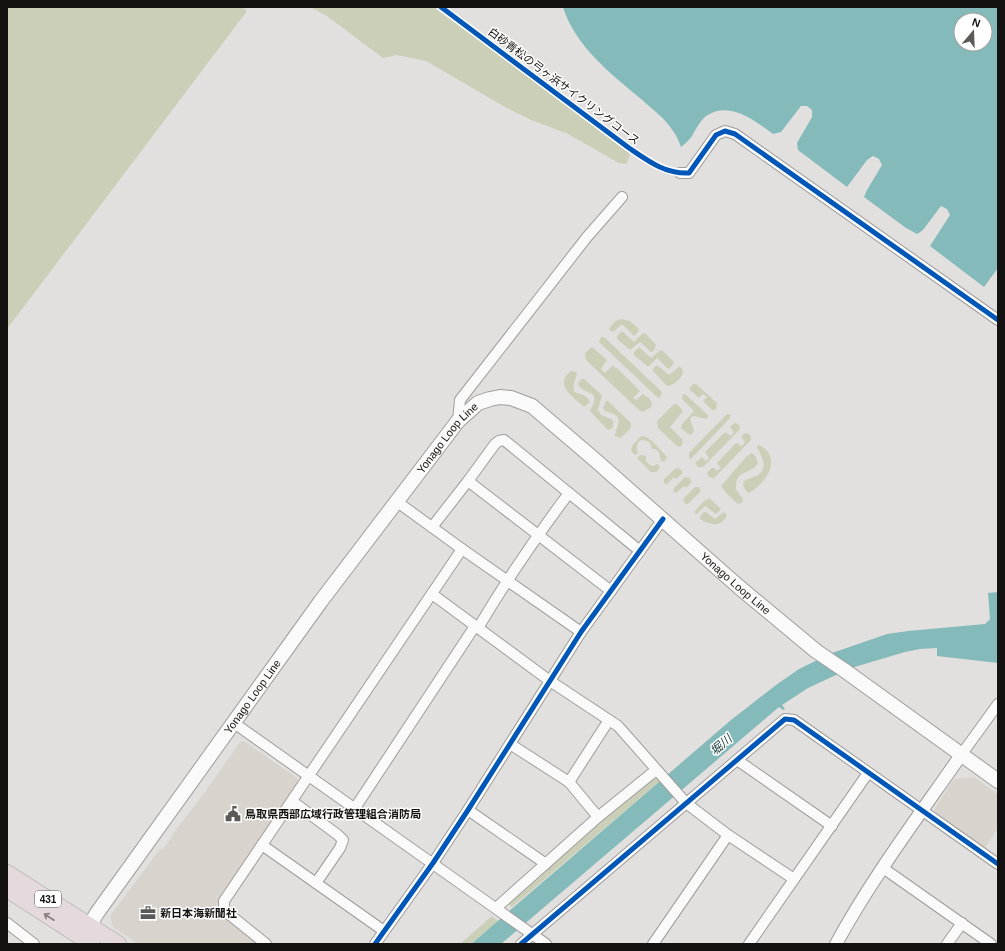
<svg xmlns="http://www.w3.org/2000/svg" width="1005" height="951" viewBox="0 0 1005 951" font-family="Arial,'Noto Sans JP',sans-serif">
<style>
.built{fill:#d8d4cd}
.green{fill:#cbcfb8}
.water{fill:#84baba;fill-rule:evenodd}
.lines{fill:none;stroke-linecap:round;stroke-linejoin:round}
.minor-casing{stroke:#9e9d9b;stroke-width:12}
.tertiary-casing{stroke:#9e9d9b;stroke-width:14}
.secondary-casing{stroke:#9e9d9b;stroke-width:16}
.trunk-casing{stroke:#bcbbba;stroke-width:18}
.minor{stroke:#fbfafa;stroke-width:10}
.tertiary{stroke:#fbfafa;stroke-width:12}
.secondary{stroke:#fbfafa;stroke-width:14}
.trunk{stroke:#e4d9dc;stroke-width:16}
.cycleway-casing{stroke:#fff;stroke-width:8}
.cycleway{stroke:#0057b8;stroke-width:5}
.oneway{stroke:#867f80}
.labels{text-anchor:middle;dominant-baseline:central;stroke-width:3;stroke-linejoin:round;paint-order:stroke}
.shield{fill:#fff;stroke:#5a5958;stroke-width:1}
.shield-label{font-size:10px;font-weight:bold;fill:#131210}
.street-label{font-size:11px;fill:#131210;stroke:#fff}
.poi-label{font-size:11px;font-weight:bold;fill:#131210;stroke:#fff;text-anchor:start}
.water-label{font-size:12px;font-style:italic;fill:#1a4040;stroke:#fff}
</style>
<rect width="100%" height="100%" fill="#e2e0de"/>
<g class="built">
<path d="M244,741L297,778L298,785L214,909L259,944H138L113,927L110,916L160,849H163L172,837V835L205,792L240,742Z"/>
<path d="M974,777L998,794V828L984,849L935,814V808L954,779Z"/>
</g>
<g class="green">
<path d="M7,7H242L247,11L7,329Z"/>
<path d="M310,7H433L502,57L630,154L627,163L625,164L619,163L566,133L531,120L505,107L426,61L397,55L383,58L327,16Z"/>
<path d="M621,319L630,321L638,328L639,331L634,336L622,324L613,332L609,330C611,324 616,320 621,319Z"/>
<path d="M622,331L634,342L642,334L645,333L656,345L654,351L651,352L640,342L631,349H629L617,339V336Z"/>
<path d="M601,337H604L662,392L660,398L657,397L600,343L599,341Z"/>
<path d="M592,347L607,360L601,369L605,373L612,366L618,369L640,391L633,398L636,400L643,394L650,399L652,404L651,407L643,412L640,411L586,360L585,353Z"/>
<path d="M639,347L651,358L661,350L663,351L674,362L670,369L667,368L657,358L649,366H647L634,355V352Z"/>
<path d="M657,365L669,375L679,367L682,368L683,373C681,379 673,386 667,386L653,371V369Z"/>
<path d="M571,371L576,372L577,374C566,402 583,387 590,402L584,407C574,397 553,385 571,371Z"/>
<path d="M581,379H584L602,395L598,410L601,415L613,420V427L611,429L608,430L590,411C603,387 584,397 578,384Z"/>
<path d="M693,384H696L717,403L716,410H712L703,401L707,397L703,394L699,398L689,389Z"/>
<path d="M683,394L686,395L708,415V417L706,419L693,416L690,419L694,431L691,435L687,433L681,428L682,424L694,411L682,399Z"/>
<path d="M606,401H608L631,423C632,430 625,434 620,438L615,436V435C619,421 624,416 605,411L603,408Z"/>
<path d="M674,404H677L683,411L670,427L683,440L682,445L680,447L677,446L658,428L657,421Z"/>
<path d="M728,414L731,415L729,419L693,457L690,459L689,458V453L726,415Z"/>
<path d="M734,423L738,424L740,426L739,430L703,467H698L695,463L702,457L706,461L709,458L705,452L725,432L731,436L734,432L730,427Z"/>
<path d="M745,433L749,434L751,437V440L714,478L709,477L707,473L712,468H714L717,471L721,468L717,463L736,443L742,446L745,442L741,437Z"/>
<path d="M641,436C651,436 660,450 667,457L666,460L663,462L661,461L659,452L655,449H652L650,443L647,441L641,440C636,443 636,447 638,453L635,455C626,449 636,442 641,436Z"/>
<path d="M758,445C762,446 766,449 768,452C778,467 762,486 749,493L746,491L743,485L744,481C747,479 752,478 756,476C769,469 763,458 757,448Z"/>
<path d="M752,453L755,456L758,463C752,475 735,468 736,489L743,499L742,503L738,504L727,494L721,486L746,457Z"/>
<path d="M640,455L646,456C645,462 649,466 654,466L657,464L660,467L657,472H651L637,458Z"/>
<path d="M678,468L682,471V474L676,479L674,477L666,485L664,482V479L675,469Z"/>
<path d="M685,477L690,478L692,482L686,488L684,486L676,493L673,491L674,488Z"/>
<path d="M695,487H699L701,491L688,504H685L683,499Z"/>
<path d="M709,498L721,509L716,514L705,506L697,514H695V511L704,501Z"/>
<path d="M704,512H706L715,519L724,512L727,515C722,528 709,525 700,519V516Z"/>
<path d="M651,779H658L660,781L512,907L510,906L509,902Z"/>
<path d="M492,916L498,921L470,944H460Z"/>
</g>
<g class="water">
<path d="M563,7H998V268L984,287L930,246L950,215L947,209L941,206L923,230L917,234L906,228L864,197L867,190L882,165L879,159L873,156L867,160L847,187L798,150L797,143L812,117V110L807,106H801L781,132L773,134C755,121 730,100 706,116C700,121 696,129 692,136C689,140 685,144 681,147C679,142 677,136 673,131C665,118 652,109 641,99C611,74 575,46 563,7ZM961,20H985V44H961Z"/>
<path d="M998,592V663L937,656V648L920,649L905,652L851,668L808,688L782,705L785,709L783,710L779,707L501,944H471L731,720L776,685L799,669L832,653L887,634L908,631L985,624L990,619L988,593Z"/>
</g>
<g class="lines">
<defs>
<g id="minor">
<path d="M680,173H689L716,135L725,131L735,134L998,320"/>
<path d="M458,421L460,400L587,237L622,197"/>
<path d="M468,481L495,444L499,441L504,440L640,551"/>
<path d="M396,501L462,549L581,632"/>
<path d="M432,527L468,481L611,591"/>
<path d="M432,594L550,681L618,726L686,803L728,835L794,879"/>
<path d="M478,628C506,581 536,537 569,493"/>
<path d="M234,723L546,944"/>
<path d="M510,744L569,782L598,817"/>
<path d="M961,755L998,704"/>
<path d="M737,760L832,826"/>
<path d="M569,782L609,720"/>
<path d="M292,801L338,835L343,840L340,848L316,883"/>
<path d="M355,808L475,626"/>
<path d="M468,810L546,864"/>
<path d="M262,845L384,931"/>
<path d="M883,868L991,944"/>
<path d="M496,908L598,817L656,770"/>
<path d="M7,923L34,944"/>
<path d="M266,944L224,910V901L462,549"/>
<path d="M375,944L433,863L468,810L581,632L663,519"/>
<path d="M521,944L785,719L794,720L998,864"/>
<path d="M653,944L728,835"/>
<path d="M749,944L868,773"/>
<path d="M947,944L962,923"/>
</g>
<path id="tertiary" d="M836,944C872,878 918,817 961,755"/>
<g id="secondary">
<path id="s1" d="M84,935L97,913L321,601L458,421L478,403L490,399L500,397L511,398L532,406L594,459L739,587L816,651L844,670L998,781"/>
</g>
<g id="trunk">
<path d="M7,873L118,944"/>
<path d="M7,889L92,944"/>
</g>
</defs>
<use href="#minor" class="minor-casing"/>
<use href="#tertiary" class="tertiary-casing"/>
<use href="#secondary" class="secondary-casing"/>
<use href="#trunk" class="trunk-casing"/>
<use href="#minor" class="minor"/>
<use href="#tertiary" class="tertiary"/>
<use href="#secondary" class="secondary"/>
<use href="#trunk" class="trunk"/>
<defs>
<g id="cycleway">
<path d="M441,7L629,148C648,161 665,174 689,173L716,135L725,131L735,134L998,320"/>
<path d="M375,944L433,863L468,810L581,632L663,519"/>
<path d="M521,944L785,719L794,720L998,864"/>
</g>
</defs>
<use href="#cycleway" class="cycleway-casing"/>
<use href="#cycleway" class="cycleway"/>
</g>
<defs><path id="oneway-shaft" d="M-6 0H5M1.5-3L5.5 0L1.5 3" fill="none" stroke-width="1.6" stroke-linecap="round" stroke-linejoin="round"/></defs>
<use class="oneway" href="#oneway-shaft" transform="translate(49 917) rotate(-147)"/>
<defs>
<symbol id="civic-bare" viewBox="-9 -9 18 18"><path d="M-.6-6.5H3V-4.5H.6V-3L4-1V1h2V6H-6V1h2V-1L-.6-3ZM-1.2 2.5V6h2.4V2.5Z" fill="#5b5a58" stroke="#fff" stroke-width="2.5" paint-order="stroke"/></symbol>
<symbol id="office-bare" viewBox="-9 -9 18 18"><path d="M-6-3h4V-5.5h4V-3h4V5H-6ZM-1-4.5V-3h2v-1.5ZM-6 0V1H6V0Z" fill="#5b5a58" stroke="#fff" stroke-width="2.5" paint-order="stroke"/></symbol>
</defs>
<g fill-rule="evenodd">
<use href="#civic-bare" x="222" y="803" width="22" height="22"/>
<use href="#office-bare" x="137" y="902" width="22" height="22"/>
</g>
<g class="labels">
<rect class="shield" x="35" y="891" width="26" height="16" rx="3"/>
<g class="shield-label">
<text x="48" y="899">431</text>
</g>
<g class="street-label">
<text transform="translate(564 86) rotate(37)">白砂青松の弓ヶ浜サイクリングコース</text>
<text stroke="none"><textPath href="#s1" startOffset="616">Yonago Loop Line</textPath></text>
<text stroke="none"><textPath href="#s1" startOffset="989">Yonago Loop Line</textPath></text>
<text stroke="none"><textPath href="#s1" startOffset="292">Yonago Loop Line</textPath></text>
</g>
<g class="poi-label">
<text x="245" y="814">鳥取県西部広域行政管理組合消防局</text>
<text x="160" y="913">新日本海新聞社</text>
</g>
<g class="water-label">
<text transform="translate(721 745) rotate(-40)">堀川</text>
</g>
</g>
<rect width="1005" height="951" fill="none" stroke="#131210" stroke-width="16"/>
<g transform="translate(973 32) rotate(19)"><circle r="19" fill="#ffffff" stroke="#a1a09f"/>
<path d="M0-3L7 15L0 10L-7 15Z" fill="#5b5a58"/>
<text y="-6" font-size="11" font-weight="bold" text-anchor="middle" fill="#131210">N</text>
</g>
</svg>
